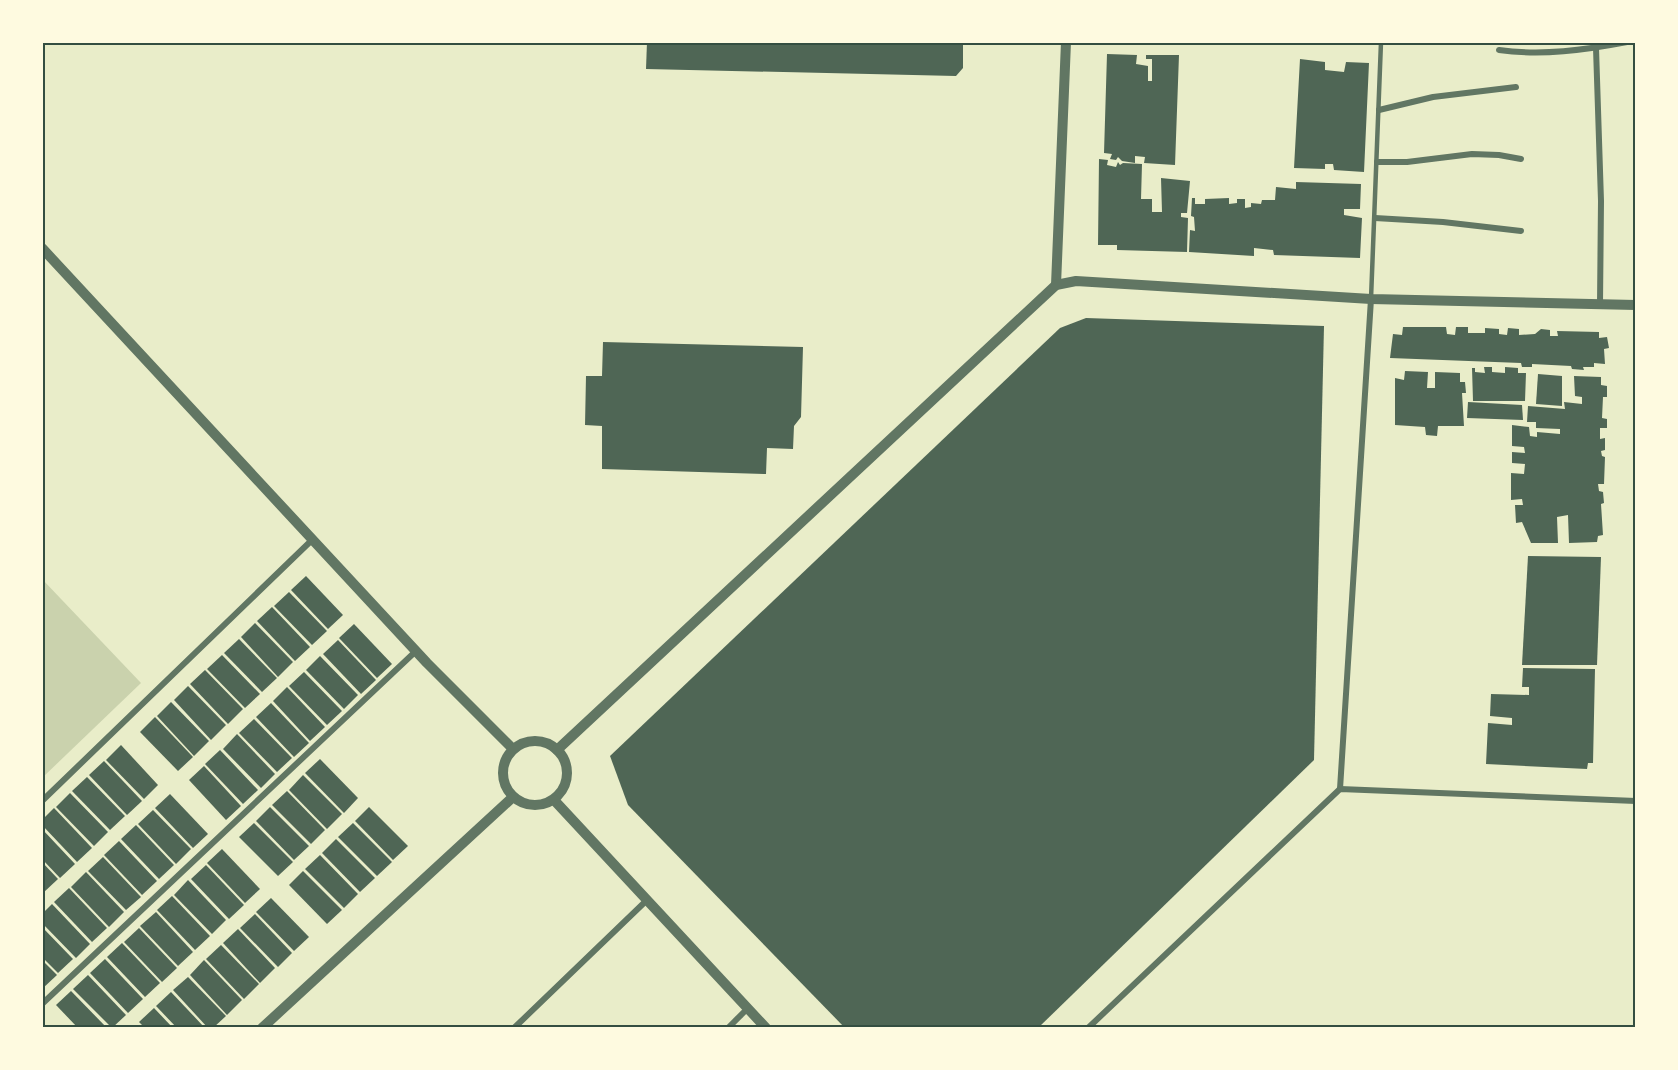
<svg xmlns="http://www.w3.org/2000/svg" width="1678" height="1070" viewBox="0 0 1678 1070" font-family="Commissioner,sans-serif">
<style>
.green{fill:#cad2ad}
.building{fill:#4f6655}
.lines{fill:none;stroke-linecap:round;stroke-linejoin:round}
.service{stroke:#617663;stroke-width:4.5}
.minor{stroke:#617663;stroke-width:6}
.tertiary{stroke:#617663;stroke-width:10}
.neatline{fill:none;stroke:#344e41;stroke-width:2}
</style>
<rect width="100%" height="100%" fill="#e9edc9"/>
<path class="green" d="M42,579L141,683L42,778Z"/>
<g class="building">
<path d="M647,42H963V68L956,76L646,69Z"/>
<path d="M1107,54L1137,55L1136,64L1148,66V81H1152V59H1146V55H1179L1175,165L1144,163L1145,157L1135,156V163L1122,161L1118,157L1116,160L1110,159L1112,154L1104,153Z"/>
<path d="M1300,59L1325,62V70L1344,72L1346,62L1369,63L1364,172L1334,170L1333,164H1325V169L1294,168Z"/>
<path d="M1099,159L1108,160L1107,165L1116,167L1118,162L1120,165L1123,163L1142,164L1141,199H1152V212H1162L1161,178L1190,181L1187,213H1181V217L1188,218L1187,252L1117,250V245H1098Z"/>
<path d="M1296,182L1361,184L1360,209H1344V215L1362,218L1360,258L1274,255L1273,250L1254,248V256L1189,252L1190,230L1195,231L1194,217L1191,216L1192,198H1195V204H1205V199L1229,198V204L1237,203V199H1245V208L1251,207V203L1261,204L1262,200H1275L1276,187L1296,189Z"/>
<path d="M1086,318L1324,326L1314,760L1038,1028H845L628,805L610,756L1060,328Z"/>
<path d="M1403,327H1446L1447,334L1455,335L1456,327H1468V333H1485V328L1499,329V334L1507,335L1508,328L1519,329V335L1535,334L1541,329L1550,330V336H1558L1557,331L1599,332V338L1607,337L1609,348L1604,349L1605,364L1594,363V367H1583L1584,370L1572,369L1571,366L1532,364V367H1522L1521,363L1390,358L1393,334L1402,335Z"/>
<path d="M603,342L803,347L801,417L794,426L793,449L767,448L766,474L602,469V426L585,425L586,376H602Z"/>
<path d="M1484,367H1492V372L1505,373V367L1518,368V373H1526L1525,401H1473L1472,368H1475V372L1485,373Z"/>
<path d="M1405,371L1428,372L1427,388H1435V372L1460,373V382H1465L1466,393H1462L1464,426H1438L1437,436L1426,435L1425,427L1395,425V378L1404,380Z"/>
<path d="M1538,374L1562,376V406L1536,404Z"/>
<path d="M1574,376L1601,377V385L1607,386V397H1603L1602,418L1607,419V428H1600V439L1605,438V450L1601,451L1602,456L1605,457L1604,484H1598L1599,491L1603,492L1604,503L1601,504L1603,535L1598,536L1597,542L1569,543L1568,515L1557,517L1558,543H1531L1522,522L1516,523L1515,505H1523L1522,499L1511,500V473L1524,474L1525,464L1512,463V452L1525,453L1524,447L1512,446V425L1529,427L1530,436L1537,437V432L1560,434V429L1536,428V422H1527L1528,406L1565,409L1564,402L1582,404V397L1575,396Z"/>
<path d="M1468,402L1522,405L1523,420L1467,418Z"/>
<path d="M1528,556L1601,557L1597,665H1522Z"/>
<path d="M306,576L343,615L328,629L291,590Z"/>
<path d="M289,592L327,631L312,645L274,606Z"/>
<path d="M272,607L310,647L295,661L257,621Z"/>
<path d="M255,623L293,662L278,677L241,637Z"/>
<path d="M354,624L392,664L377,678L339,638Z"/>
<path d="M239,639L277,678L262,692L224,653Z"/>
<path d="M338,640L376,680L361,694L323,654Z"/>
<path d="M222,655L260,694L245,708L207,669Z"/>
<path d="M320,656L358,695L344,709L306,670Z"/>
<path d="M1523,668L1595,669L1593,763H1588L1587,769L1486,764L1488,723L1512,725V718L1490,716L1491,694L1529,695V687H1522Z"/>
<path d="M205,670L243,709L228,724L190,684Z"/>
<path d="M304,672L342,711L327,725L289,686Z"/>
<path d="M188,686L226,725L211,740L174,700Z"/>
<path d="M287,687L325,727L310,741L273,701Z"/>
<path d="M171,702L209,741L194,756L157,716Z"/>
<path d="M271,703L309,743L294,757L256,717Z"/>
<path d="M155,717L193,757L178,771L140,732Z"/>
<path d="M254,719L292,758L277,772L239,733Z"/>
<path d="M237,734L275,774L261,788L223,749Z"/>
<path d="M121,745L158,785L144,799L106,760Z"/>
<path d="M220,750L258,790L243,804L205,764Z"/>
<path d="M320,759L358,798L344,813L305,773Z"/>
<path d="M104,761L142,801L127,815L89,775Z"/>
<path d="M204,766L241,806L226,820L189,780Z"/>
<path d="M303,775L342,814L327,829L289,790Z"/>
<path d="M87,777L125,816L110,830L72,791Z"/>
<path d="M287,791L325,830L311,844L272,805Z"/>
<path d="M70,793L108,832L94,846L56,807Z"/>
<path d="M170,794L208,834L193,848L155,808Z"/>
<path d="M270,807L309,846L294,860L256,821Z"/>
<path d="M369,807L408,846L393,860L355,821Z"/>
<path d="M54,808L92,848L77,862L42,825V820Z"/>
<path d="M153,810L191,849L176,864L138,824Z"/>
<path d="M254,823L293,862L278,876L239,837Z"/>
<path d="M353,823L392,862L377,876L338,837Z"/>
<path d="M136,825L174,865L159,879L121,839Z"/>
<path d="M42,829L75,864L60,878L42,859Z"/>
<path d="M336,839L375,878L360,892L322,853Z"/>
<path d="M119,841L157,881L142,895L104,855Z"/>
<path d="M222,849L260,889L245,903L207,863Z"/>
<path d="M320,855L358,894L344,908L305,869Z"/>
<path d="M103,857L141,897L126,910L88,871Z"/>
<path d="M42,862L58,879L43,893L42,892Z"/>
<path d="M206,865L244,905L229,919L191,879Z"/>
<path d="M303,871L342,910L327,924L289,885Z"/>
<path d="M86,872L124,912L109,927L71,887Z"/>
<path d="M188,880L226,920L212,934L174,895Z"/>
<path d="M69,888L107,928L92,942L54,902Z"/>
<path d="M172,896L210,936L195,950L157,910Z"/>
<path d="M271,898L309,937L294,951L256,912Z"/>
<path d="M52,904L90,944L76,958L42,923V914Z"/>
<path d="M156,912L193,952L178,966L140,926Z"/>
<path d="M255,914L292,953L278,967L240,928Z"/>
<path d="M42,927L73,959L58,973L42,957Z"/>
<path d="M139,928L177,968L162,982L124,942Z"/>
<path d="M238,929L275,968L260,983L223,943Z"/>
<path d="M122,943L160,983L145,997L107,957Z"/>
<path d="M221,945L259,984L244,999L206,959Z"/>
<path d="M105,959L143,999L128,1013L90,973Z"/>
<path d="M42,960L57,975L42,989Z"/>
<path d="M204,960L242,1000L227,1015L190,975Z"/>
<path d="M88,975L126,1015L112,1028L73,989Z"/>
<path d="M188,977L226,1016L213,1028H208L173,990Z"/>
<path d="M71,991L107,1028H78L56,1005Z"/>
<path d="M171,992L205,1028H177L156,1006Z"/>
<path d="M154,1008L173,1028H145L139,1022Z"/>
</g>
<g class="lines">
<path class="service" d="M1371,299L1381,42"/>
<g class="minor">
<path d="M1596,48L1601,201L1600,304"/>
<path d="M1499,50C1542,56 1585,50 1627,42"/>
<path d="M1379,110L1433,97L1516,87"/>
<path d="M1377,162H1407L1472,154L1499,155L1521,159"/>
<path d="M1375,218L1443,222L1521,231"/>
<path d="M1340,789L1371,299"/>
<path d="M42,801L313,539"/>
<path d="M42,1004L416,651"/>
<path d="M514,1028L647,900"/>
<path d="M728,1028L748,1008"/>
<path d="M1088,1028L1340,789L1636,801"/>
</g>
<g class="tertiary">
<path d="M42,248L427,663L513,749"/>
<path d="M1056,285L1066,42"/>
<circle cx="535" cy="773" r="32"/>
<path d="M557,750L1056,285L1076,281L1371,299L1636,305"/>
<path d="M554,800L766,1028"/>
<path d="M262,1028L513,797"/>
</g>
</g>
<rect width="1678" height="1070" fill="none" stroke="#fefae0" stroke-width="87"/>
<rect x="44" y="44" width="1590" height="982" class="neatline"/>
</svg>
